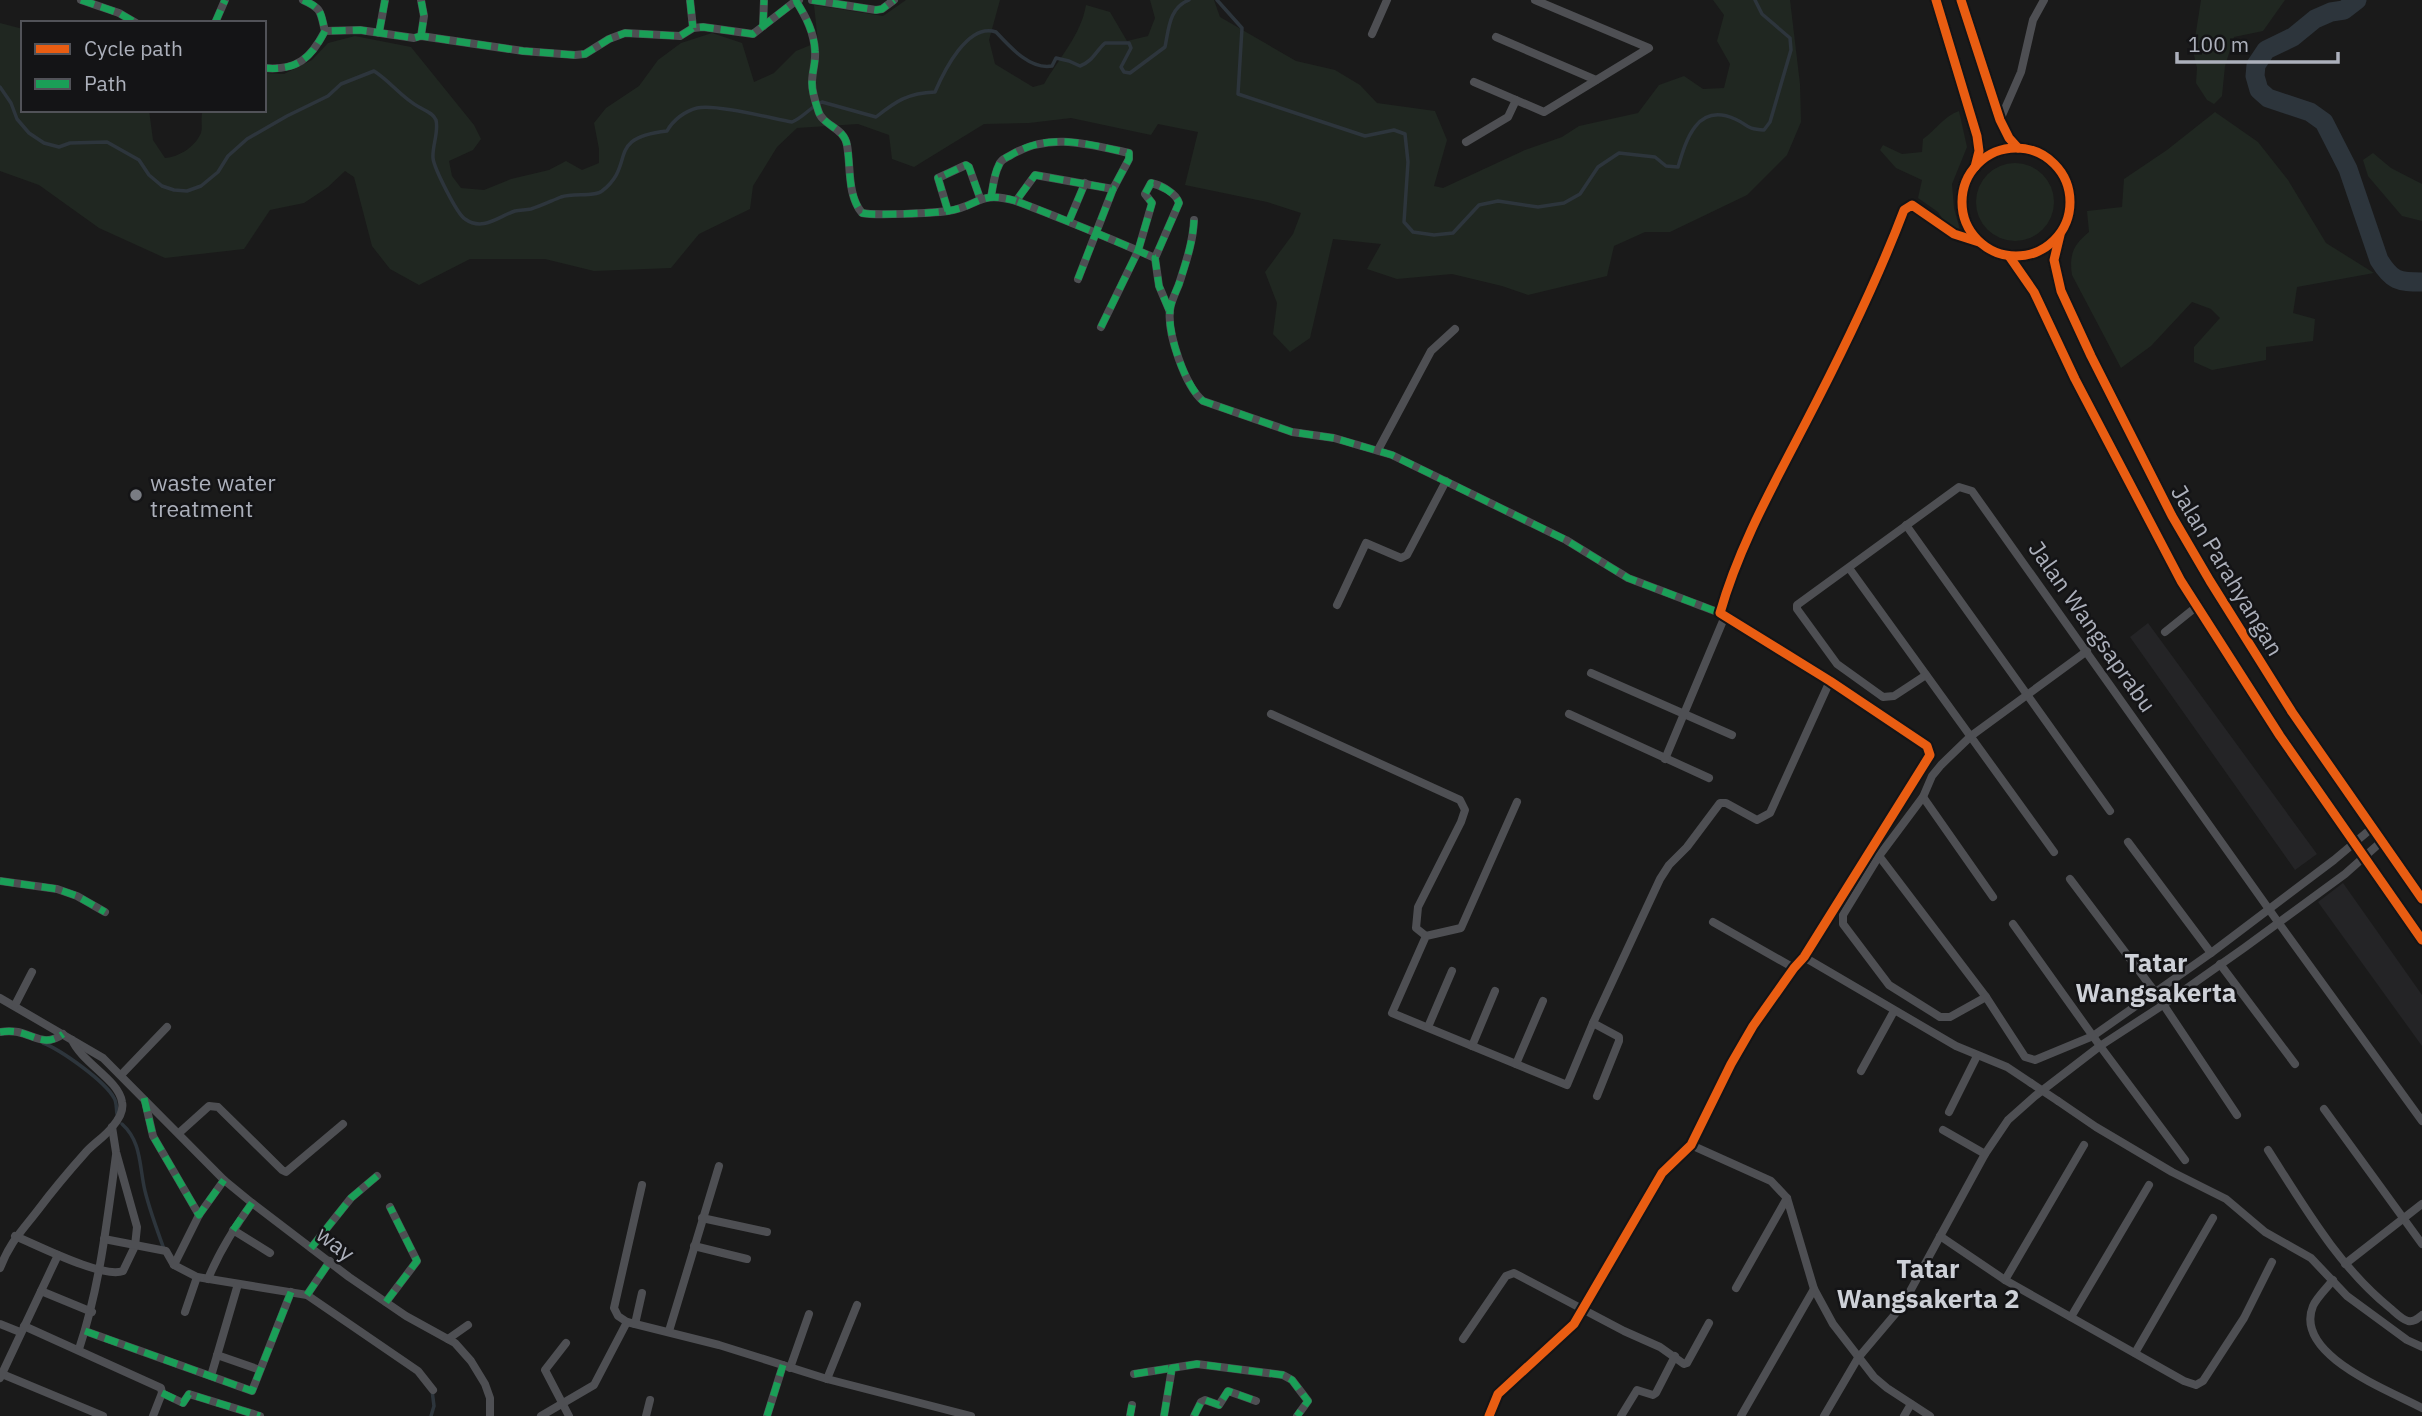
<svg xmlns="http://www.w3.org/2000/svg" width="2422" height="1416" viewBox="0 0 2422 1416" font-family="'IBM Plex Sans',sans-serif">
<style>
.built{fill:#242426}
.green{fill:#202721}
.lines{fill:none;stroke-linecap:round;stroke-linejoin:round}
.stream{stroke:#2d353c;stroke-width:3.5}
.river{stroke:#2d353c;stroke-width:19}
.minor{stroke:#4e4f53;stroke-width:8}
.secondary{stroke:#4d4d51;stroke-width:12}
.minor-bridge{stroke:#4e4f53;stroke-width:8}
.quiet{stroke:#1a9f57;stroke-width:7;stroke-dasharray:14 7;stroke-linecap:butt}
.cycleway-casing{stroke:#141416;stroke-width:13}
.cycleway{stroke:#e95d12;stroke-width:9}
.poi-dot{fill:#797c83;stroke:#141416;stroke-width:2.5}
.labels{text-anchor:middle;dominant-baseline:central;stroke-width:5;stroke-linejoin:round;paint-order:stroke}
.poi-label{font-size:23px;fill:#acb0bb;stroke:#141416;text-anchor:start}
.street-label{font-size:23px;fill:#acb0bb;stroke:#141416}
.quarter-label{font-size:26px;font-weight:bold;fill:#cdd0d7;stroke:#141416}
</style>
<rect width="100%" height="100%" fill="#1a1a1a"/>
<g class="built">
<path d="M2148,623L2317,854L2295,870L2130,637Z"/>
<path d="M2343,883L2422,995V1046L2318,902Z"/>
</g>
<g class="green">
<path d="M906,0H1000L989,40L995,64L1033,87L1044,84C1059,58 1081,35 1086,5L1110,12L1127,41L1148,36L1155,18L1150,0H1214L1220,17L1296,61L1335,70L1360,85L1377,103L1435,111L1447,140L1434,186L1443,188L1525,150L1562,137L1579,126L1638,113L1659,85L1684,76L1703,89L1724,88L1730,64L1717,41L1724,15L1713,0H1790L1800,84L1801,122L1787,155L1747,195L1670,232H1645L1614,246L1607,276L1528,295L1502,286L1452,274L1397,279L1367,269L1381,244L1333,239L1310,338L1290,352L1273,334L1277,303L1265,272L1293,234L1301,213L1267,202L1185,185L1198,132L1158,124L1151,135L1071,118L1029,123L984,124L914,167L892,159L889,135L858,124L797,128L777,147L753,186L750,209L699,234L671,268L594,271L545,259H470L419,285L390,269L372,246L354,177L345,171L328,187L304,203L270,210L244,249L165,258L99,228L39,185L0,171V23L23,29V110H149L153,140L165,158C179,157 195,147 201,133C203,126 200,118 203,110H264V73L284,74L312,60L328,43L355,36L411,47L474,125L481,139L473,150L449,161L452,176L461,188L484,190L511,179L549,170L566,161L582,170L599,163V149L594,123L606,108L639,86L658,60L681,43L712,33L742,43L754,82L774,73L796,51L818,42L814,5L883,16Z"/>
<path d="M2201,0H2285L2263,31L2234,37L2225,66L2222,96L2214,104L2207,100L2196,83L2197,68L2193,51Z"/>
<path d="M1959,111L1967,147L1952,184L1954,208L1960,230L1955,231L1946,224L1938,212L1918,198L1922,180L1896,168L1880,150L1883,145L1902,154L1922,152L1923,139C1936,130 1944,116 1959,111Z"/>
<path d="M2215,112L2258,142L2288,180L2326,243L2374,273L2297,287L2293,313L2315,319L2313,341L2266,347V360L2212,370L2194,362V347L2220,318L2211,309L2192,302L2151,346L2121,368L2072,275C2069,255 2073,245 2089,232L2087,211L2122,207L2124,179L2167,150Z"/>
<path d="M2373,153L2391,168L2422,184V221L2402,216L2368,176L2363,160Z"/>
<circle cx="2015" cy="202" r="39"/>
</g>
<g class="lines">
<g class="stream">
<path d="M1217,0L1242,28L1238,94L1365,136L1394,130L1405,134L1408,162L1404,222L1413,232L1434,235L1453,233L1479,205L1498,201L1538,207L1564,203L1580,194L1598,167L1619,153L1655,157L1666,166L1678,167C1686,140 1697,102 1735,119C1749,125 1745,129 1764,130L1770,122L1791,50L1790,38L1762,14L1755,0"/>
<path d="M0,87L11,103L17,119L29,133L44,143L59,147L70,143L107,142L139,160L149,175L162,186L174,190L187,191L201,186L218,172L228,156L247,139L287,116L328,96L341,84L374,71C390,81 402,98 419,107C426,111 433,113 436,120C439,132 432,146 433,158C434,168 457,214 465,219C483,232 499,216 515,211C520,210 525,210 531,209C541,206 551,201 561,197C573,193 595,197 602,191C637,164 604,138 667,131C673,120 685,111 697,108C716,104 770,118 792,122C804,117 810,107 822,102L876,117C896,101 908,93 935,92C944,71 968,22 996,32C1010,47 1030,70 1052,66L1056,58L1069,61L1080,66C1093,61 1095,52 1105,43H1129L1131,48L1121,67L1124,72L1130,73L1165,47C1169,28 1169,8 1189,0"/>
<path d="M43,1043C61,1050 105,1081 114,1098C117,1102 116,1109 117,1114"/>
<path d="M122,1124C142,1142 139,1166 145,1191C150,1211 157,1230 164,1249"/>
<path d="M431,1416L434,1406L432,1390"/>
</g>
<path class="river" d="M2357,0L2344,10L2331,12L2315,19L2293,37L2266,50L2256,65L2255,76L2259,90L2268,98L2310,112L2324,122L2348,169L2379,260C2392,281 2398,282 2422,282"/>
<g class="minor">
<path d="M81,0L119,13L136,23"/>
<path d="M303,0C323,9 320,12 325,31"/>
<path d="M690,0L693,28"/>
<path d="M812,0L876,10L882,9L894,0"/>
<path d="M796,1C806,17 814,32 815,51C816,62 812,72 812,83C812,92 815,101 818,110C822,126 844,127 847,145C851,167 847,195 862,213C875,216 933,213 948,211C980,206 978,190 1016,201"/>
<path d="M215,23L225,0"/>
<path d="M763,26L764,0"/>
<path d="M379,33L385,0"/>
<path d="M1372,34L1387,0"/>
<path d="M421,36L424,16L421,0"/>
<path d="M1496,37L1596,80"/>
<path d="M264,68C297,71 311,58 325,31L360,30L414,38L421,36L523,51L575,55L585,54L609,39L625,33L680,36L693,28L703,27L753,34L793,3L799,0"/>
<path d="M1474,82L1544,112L1649,48L1535,0"/>
<path d="M2000,120L2021,72L2033,20L2044,0"/>
<path d="M1466,142L1508,117L1516,100"/>
<path d="M991,197C993,187 994,174 999,165C1001,159 1006,158 1011,155C1049,132 1088,144 1129,153V159L1113,189"/>
<path d="M948,211L938,178L966,165L969,167L980,198"/>
<path d="M1194,220C1193,242 1186,262 1179,284C1176,292 1171,301 1170,310C1167,333 1185,386 1203,401L1292,432L1334,438L1392,455L1566,540L1628,578L1720,613"/>
<path d="M1069,221L1085,183"/>
<path d="M1078,279L1113,189L1035,175L1016,201C1063,219 1109,238 1155,258"/>
<path d="M1101,327L1138,251L1152,203L1145,194L1151,183C1161,185 1176,193 1179,203L1155,258L1159,286L1170,312"/>
<path d="M1378,450L1431,351L1455,329"/>
<path d="M1906,525L2110,811"/>
<path d="M1849,568L2054,852"/>
<path d="M1337,605L1366,543L1401,558L1407,555L1446,481"/>
<path d="M2165,632L2196,607"/>
<path d="M1591,673L1732,735"/>
<path d="M1926,675L1894,696L1883,697L1837,664L1797,609V605L1959,487L1972,491L2278,922L2422,1121"/>
<path d="M1271,714L1460,800L1465,810L1461,822L1418,907L1416,928L1426,936"/>
<path d="M1569,714L1709,778"/>
<path d="M1665,759L1725,616"/>
<path d="M1923,797L1993,897"/>
<path d="M1517,802L1461,928L1426,936L1392,1013L1567,1085L1593,1023"/>
<path d="M2128,842L2211,953"/>
<path d="M1879,856L1986,997L2025,1057L2035,1060L2093,1036L2211,953L2334,860L2372,828"/>
<path d="M2070,879L2155,992L2237,1115"/>
<path d="M0,881L57,889L77,896L105,912"/>
<path d="M1713,922L1794,968"/>
<path d="M2013,924L2100,1046L2185,1160"/>
<path d="M1804,957L1956,1046L2007,1067L2031,1083"/>
<path d="M2220,964L2295,1064"/>
<path d="M1986,997L1950,1017H1940L1889,985L1843,924V915L1879,856L1923,797L1932,776L1941,765L1971,736L2087,651"/>
<path d="M0,998L103,1058L224,1180L252,1203L349,1277L406,1316L455,1343L471,1361L485,1384L490,1398V1416"/>
<path d="M15,1005L32,972"/>
<path d="M1428,1027L1452,971"/>
<path d="M0,1032C6,1031 12,1031 18,1032C36,1036 45,1047 63,1034"/>
<path d="M1472,1046L1495,991"/>
<path d="M1516,1064L1543,1001"/>
<path d="M1861,1071L1894,1011"/>
<path d="M121,1075L167,1027"/>
<path d="M1597,1096L1619,1041V1037L1593,1023L1660,879L1669,865L1687,847L1720,803H1726L1757,820L1770,813L1830,681"/>
<path d="M145,1101L153,1136L199,1215"/>
<path d="M2058,1101L2096,1127L2172,1172L2226,1199L2265,1232L2311,1258L2347,1296L2407,1340L2422,1347"/>
<path d="M2324,1109L2422,1244"/>
<path d="M1949,1112L1977,1056"/>
<path d="M1943,1130L1985,1154"/>
<path d="M179,1133L209,1106L218,1107L282,1170L286,1172L343,1124"/>
<path d="M1691,1145L1771,1181L1787,1198L1814,1289L1833,1324L1874,1377L1887,1388L1930,1416"/>
<path d="M2268,1150C2304,1206 2338,1266 2390,1308C2395,1312 2401,1319 2408,1321C2414,1322 2417,1319 2422,1315"/>
<path d="M702,1218L767,1232"/>
<path d="M233,1230L270,1253"/>
<path d="M15,1236C37,1245 103,1279 123,1271L135,1246L137,1227L116,1152L112,1127"/>
<path d="M1940,1236L2005,1280L2184,1381L2196,1385L2203,1381L2244,1318L2272,1262"/>
<path d="M104,1239L166,1251L174,1265L197,1277L307,1295L418,1371L433,1390"/>
<path d="M694,1246L747,1259"/>
<path d="M311,1248L351,1198L377,1176"/>
<path d="M2345,1264L2422,1204"/>
<path d="M174,1265L199,1215L224,1180"/>
<path d="M0,1268C10,1242 21,1232 38,1210C53,1190 69,1171 86,1152C94,1143 106,1136 113,1126C119,1119 124,1111 122,1102C119,1080 82,1063 72,1040"/>
<path d="M208,1279C219,1252 234,1228 252,1203"/>
<path d="M2005,1280L2084,1145"/>
<path d="M2333,1280C2327,1288 2317,1297 2313,1306C2293,1355 2389,1390 2422,1408"/>
<path d="M1736,1288L1787,1198"/>
<path d="M41,1291L92,1312"/>
<path d="M307,1295L330,1261"/>
<path d="M386,1302L417,1261L390,1207"/>
<path d="M185,1312L197,1277"/>
<path d="M2071,1317L2149,1185"/>
<path d="M627,1322L618,1316L614,1308L642,1185"/>
<path d="M0,1324L20,1332"/>
<path d="M635,1324L642,1293"/>
<path d="M24,1326L161,1388L162,1393L153,1416"/>
<path d="M85,1331L252,1391L291,1292"/>
<path d="M669,1331L719,1166"/>
<path d="M448,1339L468,1325"/>
<path d="M1463,1339L1506,1276L1514,1273L1624,1331L1660,1347L1684,1364L1687,1363L1709,1323"/>
<path d="M566,1343L545,1370L569,1416"/>
<path d="M79,1349C100,1286 107,1221 116,1155"/>
<path d="M2135,1353L2213,1218"/>
<path d="M217,1355L260,1370"/>
<path d="M790,1368L809,1314"/>
<path d="M2,1374L103,1416"/>
<path d="M1134,1374L1172,1368"/>
<path d="M211,1376L238,1284"/>
<path d="M0,1378L58,1255"/>
<path d="M827,1379L857,1305"/>
<path d="M162,1393L183,1403L189,1394L260,1416"/>
<path d="M541,1416L594,1385L627,1322L719,1345L827,1379L971,1416"/>
<path d="M646,1416L650,1400"/>
<path d="M767,1416L783,1365"/>
<path d="M1130,1416L1132,1405"/>
<path d="M1164,1416L1172,1368L1197,1364L1283,1375L1292,1380L1308,1401L1297,1416"/>
<path d="M1194,1416L1201,1402L1205,1400L1219,1405L1228,1391L1256,1401"/>
<path d="M1489,1416L1498,1394L1574,1324L1662,1173L1691,1145L1731,1064L1753,1026L1794,968L1804,957L1930,755L1927,746L1830,681L1720,613C1739,546 1773,486 1805,424C1842,353 1876,284 1904,210L1912,205L1954,234L1979,242"/>
<path d="M1621,1416L1637,1390L1653,1395L1656,1393L1675,1356"/>
<path d="M1741,1416L1814,1289"/>
<path d="M1824,1416L1858,1358L1902,1306L1985,1154L2008,1120L2035,1096L2100,1046L2163,1005L2244,948L2345,874L2381,842"/>
<path d="M1904,1416L1911,1404"/>
</g>
<g class="secondary">
<path d="M1936,0L1977,136L1979,151L1975,167"/>
<path d="M1961,0L2000,120L2009,138L2018,148"/>
<circle cx="2016" cy="202" r="54"/>
<path d="M2060,235L2054,260L2061,291L2091,356L2172,516L2210,581L2292,712L2422,899"/>
<path d="M2009,256L2034,292L2075,379L2181,581L2280,736L2422,940"/>
</g>
<path class="minor-bridge" d="M2031,1083L2058,1101"/>
<g class="quiet">
<path d="M81,0L119,13L136,23"/>
<path d="M303,0C323,9 320,12 325,31"/>
<path d="M690,0L693,28"/>
<path d="M812,0L876,10L882,9L894,0"/>
<path d="M796,1C806,17 814,32 815,51C816,62 812,72 812,83C812,92 815,101 818,110C822,126 844,127 847,145C851,167 847,195 862,213C875,216 933,213 948,211C980,206 978,190 1016,201"/>
<path d="M215,23L225,0"/>
<path d="M763,26L764,0"/>
<path d="M379,33L385,0"/>
<path d="M421,36L424,16L421,0"/>
<path d="M264,68C297,71 311,58 325,31L360,30L414,38L421,36L523,51L575,55L585,54L609,39L625,33L680,36L693,28L703,27L753,34L793,3L799,0"/>
<path d="M991,197C993,187 994,174 999,165C1001,159 1006,158 1011,155C1049,132 1088,144 1129,153V159L1113,189"/>
<path d="M948,211L938,178L966,165L969,167L980,198"/>
<path d="M1194,220C1193,242 1186,262 1179,284C1176,292 1171,301 1170,310C1167,333 1185,386 1203,401L1292,432L1334,438L1392,455L1566,540L1628,578L1720,613"/>
<path d="M1069,221L1085,183"/>
<path d="M1078,279L1113,189L1035,175L1016,201C1063,219 1109,238 1155,258"/>
<path d="M1101,327L1138,251L1152,203L1145,194L1151,183C1161,185 1176,193 1179,203L1155,258L1159,286L1170,312"/>
<path d="M0,881L57,889L77,896L105,912"/>
<path d="M0,1032C6,1031 12,1031 18,1032C36,1036 45,1047 63,1034"/>
<path d="M144,1098L153,1136L199,1215L224,1180"/>
<path d="M233,1230L252,1203"/>
<path d="M311,1248L351,1198L377,1176"/>
<path d="M307,1295L330,1261"/>
<path d="M386,1302L417,1261L390,1207"/>
<path d="M85,1331L252,1391L291,1292"/>
<path d="M1134,1374L1172,1368"/>
<path d="M162,1393L183,1403L189,1394L260,1416"/>
<path d="M767,1416L783,1365"/>
<path d="M1130,1416L1132,1405"/>
<path d="M1164,1416L1172,1368L1197,1364L1283,1375L1292,1380L1308,1401L1297,1416"/>
<path d="M1194,1416L1201,1402L1205,1400L1219,1405L1228,1391L1256,1401"/>
</g>
<defs>
<g id="cycleway">
<path d="M1936,0L1977,136L1979,151L1975,167"/>
<path d="M1961,0L2000,120L2009,138L2018,148"/>
<circle cx="2016" cy="202" r="54"/>
<path d="M2060,235L2054,260L2061,291L2091,356L2172,516L2210,581L2292,712L2422,899"/>
<path d="M2009,256L2034,292L2075,379L2181,581L2280,736L2422,940"/>
<path d="M1489,1416L1498,1394L1574,1324L1662,1173L1691,1145L1731,1064L1753,1026L1794,968L1804,957L1930,755L1927,746L1830,681L1720,613C1739,546 1773,486 1805,424C1842,353 1876,284 1904,210L1912,205L1954,234L1979,242"/>
</g>
</defs>
<use href="#cycleway" class="cycleway-casing"/>
<use href="#cycleway" class="cycleway"/>
</g>
<circle class="poi-dot" cx="136" cy="495" r="7"/>
<g class="labels">
<g class="poi-label">
<text x="150" y="482">waste water<tspan x="150" dy="26">treatment</tspan></text>
</g>
<g class="street-label">
<text transform="translate(2228 570) rotate(59)">Jalan Parahyangan</text>
<text transform="translate(2093 626) rotate(55)">Jalan Wangsaprabu</text>
<text transform="translate(336 1243) rotate(38)">way</text>
</g>
<g class="quarter-label">
<text x="2156" y="962">Tatar<tspan x="2156" dy="30">Wangsakerta</tspan></text>
<text x="1928" y="1268">Tatar<tspan x="1928" dy="30">Wangsakerta 2</tspan></text>
</g>
</g>
<rect x="21" y="21" width="245" height="91" fill="#141416" stroke="#515258" stroke-width="2"/>
<rect x="35" y="44" width="35" height="10" fill="#e95d12" stroke="#515258" stroke-width="2"/>
<text x="84" y="56" font-size="21" fill="#acb0bb">Cycle path</text>
<rect x="35" y="79" width="35" height="10" fill="#1a9f57" stroke="#515258" stroke-width="2"/>
<text x="84" y="91" font-size="21" fill="#acb0bb">Path</text>
<path d="M2177 52v10h161v-10" fill="none" stroke="#acb0bb" stroke-width="3.5"/>
<text x="2188" y="52" font-size="21" fill="#acb0bb" stroke="#141416" stroke-width="5" paint-order="stroke">100 m</text>
</svg>
